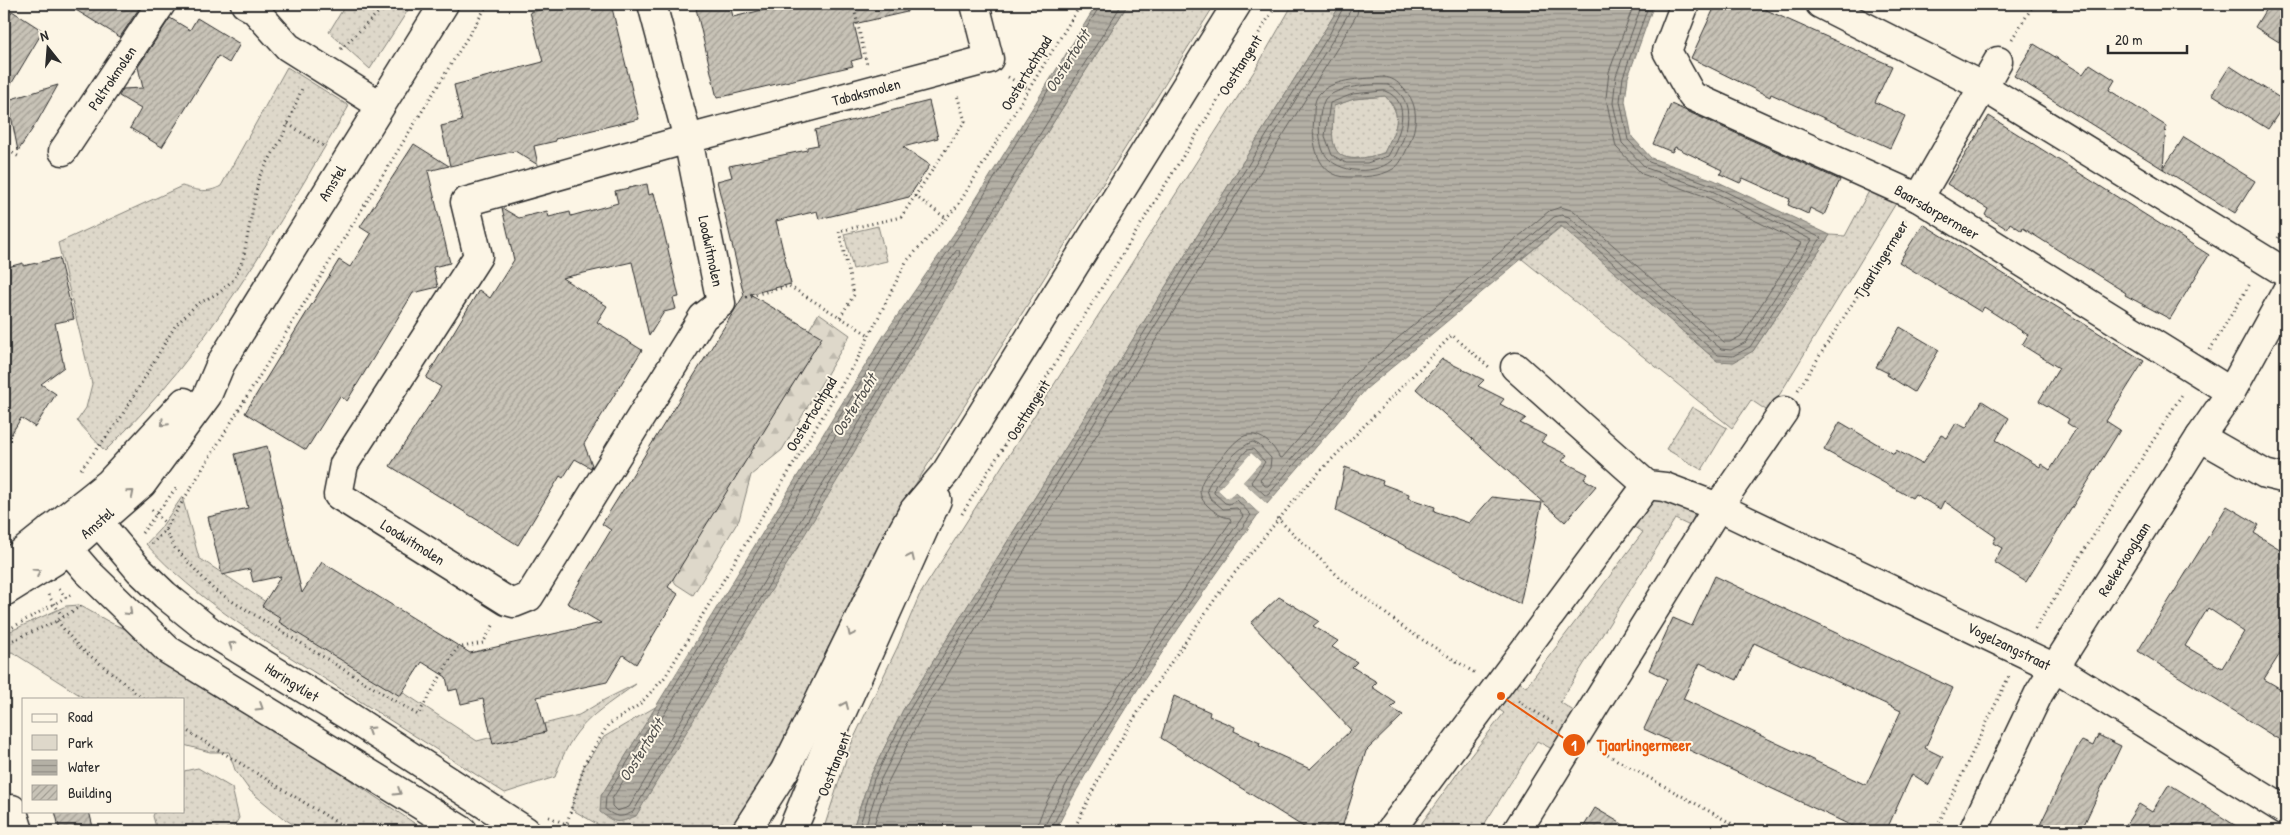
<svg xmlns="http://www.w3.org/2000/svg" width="2290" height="835" viewBox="0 0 2290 835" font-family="'Patrick Hand',sans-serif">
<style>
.green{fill:url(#green-dots);stroke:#84827a}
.forest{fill:url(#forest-firs);stroke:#84827a}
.water{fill:url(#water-rules);stroke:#7d7b74;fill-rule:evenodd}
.pier{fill:#fcf5e5}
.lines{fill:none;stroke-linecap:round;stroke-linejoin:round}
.shore{stroke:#62605c;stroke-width:1}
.building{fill:url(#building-hatch);stroke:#2b2b2b;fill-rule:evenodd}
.street-casing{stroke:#2b2b2b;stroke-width:31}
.secondary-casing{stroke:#2b2b2b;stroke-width:31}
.path{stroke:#2b2b2b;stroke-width:3;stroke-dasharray:1 4;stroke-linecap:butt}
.street{stroke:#fcf5e5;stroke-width:28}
.secondary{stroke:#fcf5e5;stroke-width:28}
.oneway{stroke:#949088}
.labels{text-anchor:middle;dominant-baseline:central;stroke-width:4;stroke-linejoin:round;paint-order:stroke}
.street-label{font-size:15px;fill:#2b2b2b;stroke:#fcf5e5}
.water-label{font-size:16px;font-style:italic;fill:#545350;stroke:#fcf5e5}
.leader{fill:none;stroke:#e8590c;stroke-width:2}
.callout-dot{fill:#e8590c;stroke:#fcf5e5;stroke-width:2}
.mark-label{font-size:15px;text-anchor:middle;font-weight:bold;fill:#fff}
.callout-label{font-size:16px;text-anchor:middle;font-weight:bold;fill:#e8590c;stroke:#fcf5e5;stroke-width:4;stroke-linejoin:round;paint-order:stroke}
</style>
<defs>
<pattern id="green-dots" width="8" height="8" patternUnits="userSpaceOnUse" patternTransform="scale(1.25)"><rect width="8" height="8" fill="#ded8ca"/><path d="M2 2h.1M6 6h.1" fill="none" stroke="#bfbaae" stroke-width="1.8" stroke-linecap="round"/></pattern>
<pattern id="forest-firs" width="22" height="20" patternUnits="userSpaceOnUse" patternTransform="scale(1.25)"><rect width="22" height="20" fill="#ded8ca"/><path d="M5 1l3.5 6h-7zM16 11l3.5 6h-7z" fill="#bfbaae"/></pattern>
<pattern id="water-rules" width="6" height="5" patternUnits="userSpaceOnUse" patternTransform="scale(1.25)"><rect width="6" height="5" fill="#b4b0a5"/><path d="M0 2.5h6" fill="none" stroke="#938f87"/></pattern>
<pattern id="building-hatch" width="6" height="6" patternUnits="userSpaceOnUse" patternTransform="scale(1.25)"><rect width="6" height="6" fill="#c8c3b7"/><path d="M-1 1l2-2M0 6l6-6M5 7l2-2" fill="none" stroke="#a39f95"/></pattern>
</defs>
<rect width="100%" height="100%" fill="#fcf5e5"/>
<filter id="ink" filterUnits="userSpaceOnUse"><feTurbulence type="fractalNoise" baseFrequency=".02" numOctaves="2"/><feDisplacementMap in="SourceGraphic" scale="10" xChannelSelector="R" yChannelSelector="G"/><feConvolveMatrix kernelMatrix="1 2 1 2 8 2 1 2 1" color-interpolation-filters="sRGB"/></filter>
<g filter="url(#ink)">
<g class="green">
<path d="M346,4H412L370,69L329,32Z"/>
<path d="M1128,4H1215L882,538C832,635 789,737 734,831H609L571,809L584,766L604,737L657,706L601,796L1022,172Z"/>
<path d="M1293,4H1341L903,710L870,777L852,831H823L851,744L898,646L919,596L1255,70Z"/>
<path d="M287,67L349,106C277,227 209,352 105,451L77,421L86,408L92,384L58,243L182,186C196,190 207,194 221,186Z"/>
<path d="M1385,96C1405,116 1395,130 1384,153C1333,168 1329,152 1333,106L1354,99Z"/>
<path d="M1876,178L1904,190L1769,412L1751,400L1732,428L1522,259L1562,226L1717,361L1753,351L1830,235L1845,236Z"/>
<path d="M878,226L887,261L853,269L844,234Z"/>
<path d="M1692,407L1727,428L1702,470L1666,449Z"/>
<path d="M1654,493L1695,514L1690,526L1675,519L1560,702L1575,712L1552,749L1537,741L1480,831H1416L1462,767L1504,713L1491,704L1512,677L1526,687L1643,532L1628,524Z"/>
<path d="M182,497L199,558L477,741L579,715L604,700L636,684C593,715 572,725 555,777L505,793C445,755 385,717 325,679C261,639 197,600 146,544L160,529Z"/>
<path d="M79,605L113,624L143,636L196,676L426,831H304L283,818L250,791L235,770L229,752H210L184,745V699H86L12,652L4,654V634L66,606Z"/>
<path d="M198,768L232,788L239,818L231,831H157L153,816L155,811H184V771Z"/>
</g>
<path class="forest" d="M819,313L850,335L782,450L751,475L739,520L693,595L676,584L666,568Z"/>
<g class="water">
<path d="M1097,4H1128L1022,172L636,816C617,824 616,824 600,812L601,796L884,335L958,228Z"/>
<path d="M1341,4H1654L1628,77L1625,101L1632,137L1651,158L1714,180L1830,235L1753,351L1734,362L1717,361L1561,226L1366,389L1267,504L1243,482L1261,462L1251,453L1218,490L1228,499L1235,492L1259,513C1187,616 1112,719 1055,831H852L870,777L903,710ZM1385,96C1405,116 1395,130 1384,153C1333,168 1329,152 1334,106L1354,99Z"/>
</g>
<path class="pier" d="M1251,453L1261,462L1243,482L1267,504L1266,506L1241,483L1257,462L1251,457L1221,490L1228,496L1237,489L1261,511L1259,513L1236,492L1228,499L1218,490Z"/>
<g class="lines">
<g class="shore">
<path d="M1101,4L962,231L888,338L606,797L605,809C616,818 621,818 633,812L1018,169L1122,4"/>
<path d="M1384,77C1392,78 1397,81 1403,88C1421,106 1417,129 1406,151C1403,157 1400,165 1393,169C1380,177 1363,177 1348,177C1316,177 1311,141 1314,117C1314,108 1314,98 1321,92C1336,78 1365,79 1384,77Z"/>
<path d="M1388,85C1415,97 1410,127 1399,148C1397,152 1395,158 1391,161C1374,176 1330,174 1322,148C1318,135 1318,112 1325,99C1338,86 1370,84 1388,85Z"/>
<path d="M1385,91C1414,102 1399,137 1388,156L1367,163H1346L1332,155L1325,136L1330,103L1353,94Z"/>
<path d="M959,250L960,254L629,807L617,811L612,806V799L894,341L956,251Z"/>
<path d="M858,831L874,779L908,712L1329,35L1345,4"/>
<path d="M864,831L880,781L913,715L1334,38L1350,11L1351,4"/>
<path d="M872,831L887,784L920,719L1341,42L1357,14L1359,4"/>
<path d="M1037,831C1037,811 1070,762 1082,743C1130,668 1180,595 1231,521L1230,518C1221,517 1216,513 1209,507C1189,490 1207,474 1220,459C1226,453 1232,444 1239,439C1255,427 1273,443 1279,457L1282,458L1354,375L1549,211L1561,207L1574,211L1724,342H1730L1741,336L1801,243L1707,197L1642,174L1616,147L1606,98L1609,72L1634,4"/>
<path d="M1044,831L1045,825C1100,715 1174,617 1243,516L1237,508L1223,509L1210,498L1207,490C1209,479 1242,443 1253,442L1259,445L1271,458L1270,468L1260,480L1265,486H1268L1359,381L1554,217L1562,215L1569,217L1721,349L1731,350L1746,342L1812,240L1710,190L1646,168L1622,143L1613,103L1616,76L1642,4"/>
<path d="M1050,831L1076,779L1152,657L1251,515L1237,500L1229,504L1225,503L1214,493L1215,486L1247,450L1253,449L1265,462L1251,482L1265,495H1268L1363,385L1558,222H1566L1718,355L1733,356L1750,347L1821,238L1712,185L1649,162L1628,140L1620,101L1623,77L1649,4"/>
</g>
</g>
<g class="building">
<path d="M66,4H142L120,37Z"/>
<path d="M566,4H611L639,119L555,139L556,141L534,146L538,165L515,151L450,166L441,126L462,121L454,85L543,62L530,12Z"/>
<path d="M695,4H730L733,17L775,7L774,4H906L907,12L854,24L862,58L851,61L853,66L717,98Z"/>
<path d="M1716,4H1753L1892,66L1875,102L1905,116L1890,148L1771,94L1770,97L1691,58Z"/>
<path d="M2269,4H2286V30L2279,42L2255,27Z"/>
<path d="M12,11L43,31L4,96V24Z"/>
<path d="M170,18L190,30L197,18L240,44L229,63L218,56L162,147L130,128L141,109L119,96L123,89L143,88L138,67Z"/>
<path d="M2034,44L2083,74L2090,64L2115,80L2109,90L2166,126L2163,169L2014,76Z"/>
<path d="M2230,66L2286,102L2268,129L2212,94Z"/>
<path d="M58,85L37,122L18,151L8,100Z"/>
<path d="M929,101L938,138L903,147L930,165L909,197L819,219L817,211L776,221L791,284L750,294L822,337L668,587L678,594L636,664L623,655L607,682L537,697L546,732L493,744L483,699L461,704L457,689L449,691L446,677L422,662L400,696L279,622L281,618L262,606L281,576L253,582L250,569L222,575L208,517L248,508L235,454L267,446L302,593L322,562L470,653L601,623L567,603L611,530L602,524L744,295L717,181L732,177L729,166L807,150V147L818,145L815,130Z"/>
<path d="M1671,104L1840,180L1824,215L1810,208L1808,214L1788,205L1790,199L1743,178L1740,183L1720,174L1722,170L1675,147L1672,152L1653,144Z"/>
<path d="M1989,116L2209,255L2170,319L2125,295L2126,293L2023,228L2022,231L2010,223L2007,229L1985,215L1988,209L1947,184Z"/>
<path d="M2184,137L2255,181L2235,213L2163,169Z"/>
<path d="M414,144L449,166L428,171L450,263L433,267L438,287L413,293L347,401L340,396L306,450L245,413L339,260L350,267L371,234L360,227Z"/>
<path d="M647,184L649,195L654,193L667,245L679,297L673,298L676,309L664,312L649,336L632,262L562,278L607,306L597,322L642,350L584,444L592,465L591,468L575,459L563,478L560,476L518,545L390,466L441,387L426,378L479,290L490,298L514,260L502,208L519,218L547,211L549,217L570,212L571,216L618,203L615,191Z"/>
<path d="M1923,224L2144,361L2106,421L2120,430L2026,582L1994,562L2002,548L1993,543L1996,537L1944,501L1940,509L1915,494L1912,498L1824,450L1840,422L1894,454L1896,450L1922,464L1941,435L1947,438L1956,423L1966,428L1982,401L2009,418L1996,440L2040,467L2041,464L2050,470L2076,429L2067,423L2069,419L2039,401L2059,368L2022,345L2028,335L1984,307L1981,312L1899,262Z"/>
<path d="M59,258L74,319L55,323L64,367L41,384L56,394L35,427L21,418L4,446V268L23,263V266Z"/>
<path d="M1900,327L1939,350L1914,392L1887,375L1888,373L1876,367Z"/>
<path d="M1442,359L1484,380L1478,386L1504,399L1500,404L1526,418L1520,423L1546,436L1541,442L1567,455L1562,461L1588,474L1584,479L1596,486L1565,522L1416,389Z"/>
<path d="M1345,467L1383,481L1382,484L1409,494L1408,498L1435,507L1434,511L1469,523L1492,497L1542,503L1520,604L1336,511Z"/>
<path d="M2227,506L2259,525L2254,533L2286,553V644L2264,679L2286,692V744L2138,651ZM2208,608L2244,632L2222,668L2185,646Z"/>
<path d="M1715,576L1953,688L1925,748L1943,757L1929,785L1912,774L1886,831H1863L1644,729L1667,679L1649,670L1673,618L1692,626ZM1754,643L1901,711L1866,785L1683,699L1700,663L1737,680Z"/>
<path d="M1279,597L1319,621L1313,626L1338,641L1332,647L1357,662L1352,667L1377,682L1372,687L1396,703L1391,708L1403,715L1366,751L1341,831H1310L1161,738L1174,696L1210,712L1209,716L1235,727L1234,731L1260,743L1259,746L1310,769L1351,730L1251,623Z"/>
<path d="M2098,735L2121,746L2081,831H2037L2077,748L2082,741L2093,746Z"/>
<path d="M2169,784L2206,807L2244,831H2122L2139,804L2152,812Z"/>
<path d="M1595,808L1634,831H1581Z"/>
<path d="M55,811H89L94,831H60Z"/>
</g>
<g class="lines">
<defs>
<g id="street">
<path d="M245,4L254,9L288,47L380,105"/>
<path d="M652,4L688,139L989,59L975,4"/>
<path d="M1685,4L1667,51L1692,96L1919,198L2231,392"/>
<path d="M1820,4L1982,86L2286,273"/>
<path d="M688,139L721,303L703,317L529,597L514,603L507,601L338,495L344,464L478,256L465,202Z"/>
<path d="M63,151L161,4"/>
<path d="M1919,198L1998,61"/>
<path d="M1515,367L1647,485"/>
<path d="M2200,437L2265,474L2286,479"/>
<path d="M4,811L12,809L19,831"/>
<path d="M1390,831L1647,485L1665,487L1718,507L2055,668L2286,811"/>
<path d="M1517,831L1718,507L1784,411"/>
<path d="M1973,831L2039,693L2200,437L2231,392L2286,292"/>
</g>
<g id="secondary">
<path d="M83,504L139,570L165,595L211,632L347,715L526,831"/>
<path d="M51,529L87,571L168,650L463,831"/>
<path d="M4,567L109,483L184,402"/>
<path d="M4,592L54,561L142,484L207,396L221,363L444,4"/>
<path d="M746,831L785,770L899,537L914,510L946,472L1237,4"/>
<path d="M792,831L832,734L937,500"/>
</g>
</defs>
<use href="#street" class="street-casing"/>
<use href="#secondary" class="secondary-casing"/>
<g class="path">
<path d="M853,4L867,65"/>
<path d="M2012,39L2034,4"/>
<path d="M341,49L387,4"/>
<path d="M1008,77L1029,89"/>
<path d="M288,124L325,147"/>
<path d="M4,148L21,158"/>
<path d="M915,196L946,218"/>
<path d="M2278,238L2286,224"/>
<path d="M746,297L789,286L869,335"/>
<path d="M840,317L854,295L839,231L901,217L965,121L957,95"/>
<path d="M2210,350L2251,282"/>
<path d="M1798,390L1905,220"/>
<path d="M81,469L120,419L175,326L196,305L220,292L235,278L243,259L259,177L282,138L303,86"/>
<path d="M152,510L167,525"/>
<path d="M962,514L1277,4"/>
<path d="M1277,518L1341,579L1407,630L1475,673"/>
<path d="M165,530L175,548L214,590L418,715L457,648L483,643L494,624"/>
<path d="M142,533L176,488"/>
<path d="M152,544L165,530L488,4"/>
<path d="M59,589L67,599"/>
<path d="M48,595L63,617"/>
<path d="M57,621L78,646L144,699"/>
<path d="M2035,629L2183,393"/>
<path d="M4,632L72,594"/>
<path d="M4,644L57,621L84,604"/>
<path d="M1518,701L1553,723"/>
<path d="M184,729L351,831"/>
<path d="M1599,750L1745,831"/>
<path d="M549,817L583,831"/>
<path d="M562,831L567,823L585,763L608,725L639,705L665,677L859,356L906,262L958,205L1081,4"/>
<path d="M1073,831L1106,764L1150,693L1224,586L1306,486L1452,335L1489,367"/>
<path d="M1935,831L2009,676"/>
</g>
<use href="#street" class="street"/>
<use href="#secondary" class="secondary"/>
</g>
<defs><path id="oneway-chevron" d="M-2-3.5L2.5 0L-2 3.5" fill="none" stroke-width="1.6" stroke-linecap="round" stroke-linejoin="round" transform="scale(1.25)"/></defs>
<g class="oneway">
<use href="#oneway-chevron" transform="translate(164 423) rotate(133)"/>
<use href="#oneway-chevron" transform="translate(131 493) rotate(-41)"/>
<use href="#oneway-chevron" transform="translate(911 557) rotate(-65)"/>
<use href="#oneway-chevron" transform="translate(37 572) rotate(-32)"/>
<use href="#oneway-chevron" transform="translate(129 612) rotate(44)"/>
<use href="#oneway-chevron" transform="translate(851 633) rotate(116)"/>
<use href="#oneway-chevron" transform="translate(232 645) rotate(-148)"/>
<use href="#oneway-chevron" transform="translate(845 705) rotate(-66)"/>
<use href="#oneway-chevron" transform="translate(260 707) rotate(32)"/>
<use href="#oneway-chevron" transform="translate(370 730) rotate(-148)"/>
<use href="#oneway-chevron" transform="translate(398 792) rotate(32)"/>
</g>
</g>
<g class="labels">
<g class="street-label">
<text transform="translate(1240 65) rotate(-58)">Oosttangent</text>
<text transform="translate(1026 73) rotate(-59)">Oostertochtpad</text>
<text transform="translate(112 78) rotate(-56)">Paltrokmolen</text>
<text transform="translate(866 92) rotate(-15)">Tabaksmolen</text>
<text transform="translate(332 183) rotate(-59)">Amstel</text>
<text transform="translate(1937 212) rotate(30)">Baarsdorpermeer</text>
<text transform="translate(711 251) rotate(78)">Loodwitmolen</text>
<text transform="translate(1881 259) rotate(-58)">Tjaarlingermeer</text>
<text transform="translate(1028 410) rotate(-58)">Oosttangent</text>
<text transform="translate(811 414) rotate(-59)">Oostertochtpad</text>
<text transform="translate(97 523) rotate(-41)">Amstel</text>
<text transform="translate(413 542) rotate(32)">Loodwitmolen</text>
<text transform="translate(2124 559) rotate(-58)">Reekerkooglaan</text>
<text transform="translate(2009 646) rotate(26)">Vogelzangstraat</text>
<text transform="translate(292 682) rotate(32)">Haringvliet</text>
<text transform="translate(834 764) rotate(-69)">Oosttangent</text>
</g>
<g class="water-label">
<text transform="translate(1067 61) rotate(-58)">Oostertocht</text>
<text transform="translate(854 405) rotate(-58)">Oostertocht</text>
<text transform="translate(641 750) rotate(-58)">Oostertocht</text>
</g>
</g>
<path class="leader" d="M1501 696L1574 745"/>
<g class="callout-dot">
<circle cx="1501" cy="696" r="5"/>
<circle cx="1574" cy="745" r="12"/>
</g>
<g class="mark-label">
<text x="1574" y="751">1</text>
</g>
<g class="callout-label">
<text x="1644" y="751">Tjaarlingermeer</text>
</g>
<rect width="2290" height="835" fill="none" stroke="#fcf5e5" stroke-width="20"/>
<rect x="10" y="10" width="2270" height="815" fill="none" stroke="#2b2b2b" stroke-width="2" filter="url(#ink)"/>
<rect x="22" y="698" width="162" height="115" fill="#fcf5e5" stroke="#a8a49b"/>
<rect x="32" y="714" width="25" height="8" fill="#fcf5e5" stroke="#a8a49b"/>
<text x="68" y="722" font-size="15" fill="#2b2b2b">Road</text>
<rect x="32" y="735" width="25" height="15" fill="#ded8ca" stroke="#a8a49b"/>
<text x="68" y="748" font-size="15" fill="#2b2b2b">Park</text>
<rect x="32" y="760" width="25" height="15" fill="url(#water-rules)" stroke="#a8a49b"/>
<text x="68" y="772" font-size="15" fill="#2b2b2b">Water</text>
<rect x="32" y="785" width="25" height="15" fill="url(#building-hatch)" stroke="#a8a49b"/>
<text x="68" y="798" font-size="15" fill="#2b2b2b">Building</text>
<g transform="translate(48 48) rotate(343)" stroke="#fcf5e5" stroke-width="4" paint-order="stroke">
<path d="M0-4L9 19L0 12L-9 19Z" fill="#2b2b2b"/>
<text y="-8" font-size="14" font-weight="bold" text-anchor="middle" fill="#2b2b2b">N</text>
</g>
<path d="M2108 45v8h79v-8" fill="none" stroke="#2b2b2b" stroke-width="2.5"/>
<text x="2115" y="45" font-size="15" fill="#2b2b2b" stroke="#fcf5e5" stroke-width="4" paint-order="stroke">20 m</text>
</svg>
